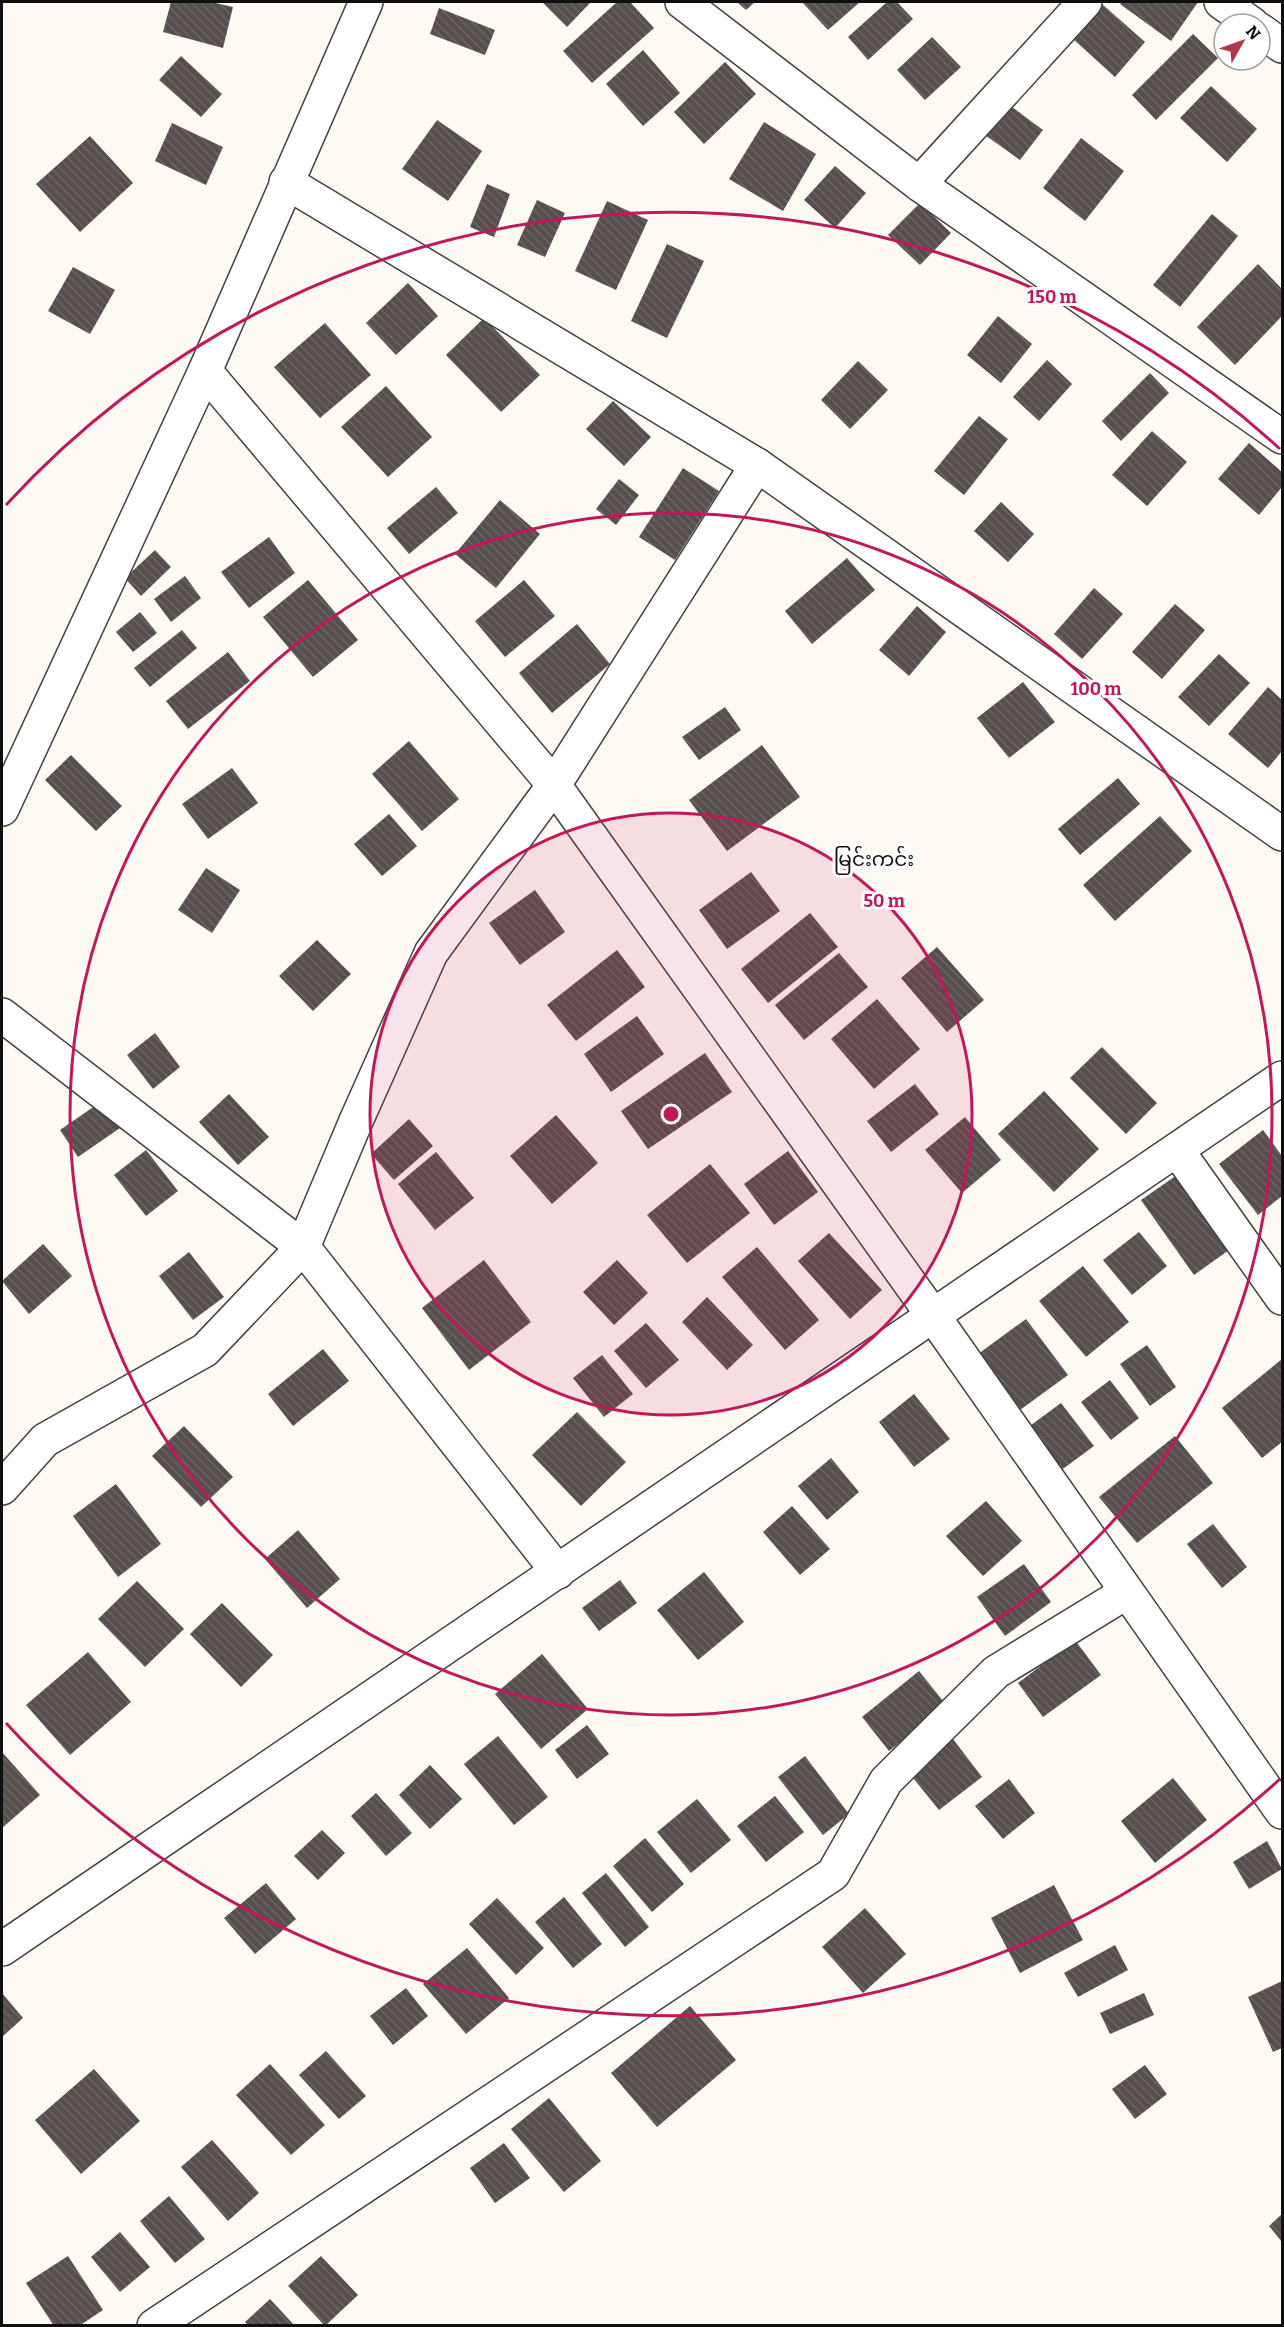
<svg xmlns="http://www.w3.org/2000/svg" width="1284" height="2327" viewBox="0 0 1284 2327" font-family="Bitter,'Noto Sans Myanmar',serif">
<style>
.building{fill:url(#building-back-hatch)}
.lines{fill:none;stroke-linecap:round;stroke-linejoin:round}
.minor-casing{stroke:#424242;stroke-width:36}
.minor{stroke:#fff;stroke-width:33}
.ring{fill:none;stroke:#c2185b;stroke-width:3}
.labels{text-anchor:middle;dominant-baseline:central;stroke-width:6;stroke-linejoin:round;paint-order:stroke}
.quarter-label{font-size:20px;fill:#0f0f0f;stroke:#fff}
.centre{fill:#c2185b;stroke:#fff;stroke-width:3}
.ring-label{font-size:18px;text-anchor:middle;font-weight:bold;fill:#c2185b;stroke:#fff;stroke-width:6;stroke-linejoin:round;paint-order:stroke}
</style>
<defs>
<pattern id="building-back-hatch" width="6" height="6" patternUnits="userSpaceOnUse" patternTransform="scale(1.5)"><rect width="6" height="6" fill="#574f4d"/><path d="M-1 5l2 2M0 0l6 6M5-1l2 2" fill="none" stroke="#6a6462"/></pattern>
</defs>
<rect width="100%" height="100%" fill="#fdfaf3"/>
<g class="building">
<path d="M171,2H211L233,7L223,48L163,32Z"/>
<path d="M542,2H591L567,27Z"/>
<path d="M617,2H630L654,28L592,83L563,51Z"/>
<path d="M737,2H755L746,10Z"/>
<path d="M802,2H860L828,30Z"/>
<path d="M887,2H897L913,19L868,60L848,37Z"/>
<path d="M1122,2H1198L1171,41L1120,4Z"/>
<path d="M1102,4L1145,42L1115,77L1072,38Z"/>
<path d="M439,8L495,30L485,55L430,34Z"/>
<path d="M1193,34L1218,58L1156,120L1132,95Z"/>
<path d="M932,37L961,67L925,100L897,70Z"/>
<path d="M643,50L680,93L643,126L606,84Z"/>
<path d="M181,56L222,94L201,117L159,80Z"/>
<path d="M725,62L756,94L704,144L674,112Z"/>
<path d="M1211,86L1257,129L1227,162L1180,118Z"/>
<path d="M1008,104L1043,130L1020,160L985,135Z"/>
<path d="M437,120L482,151L448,201L402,169Z"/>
<path d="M764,122L816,154L783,211L729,179Z"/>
<path d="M172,123L223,147L206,185L155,161Z"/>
<path d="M90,136L133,183L80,232L36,184Z"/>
<path d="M1081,138L1124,171L1085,221L1043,188Z"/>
<path d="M835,166L866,193L835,228L804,200Z"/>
<path d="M487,184L510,194L494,237L470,227Z"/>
<path d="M537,200L565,213L545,257L517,245Z"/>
<path d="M607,201L648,220L616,290L575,271Z"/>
<path d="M920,203L951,233L920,265L888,235Z"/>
<path d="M1212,214L1238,236L1180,307L1153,285Z"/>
<path d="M667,244L704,261L667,338L631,321Z"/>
<path d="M1258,264L1282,289V316L1235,365L1197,327Z"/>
<path d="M73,267L115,290L90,334L48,311Z"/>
<path d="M408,283L438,316L396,355L366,323Z"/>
<path d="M998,316L1032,344L1001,383L967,355Z"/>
<path d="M484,318L540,375L501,412L446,355Z"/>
<path d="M325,323L371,375L320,418L274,367Z"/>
<path d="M1047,360L1072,384L1039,421L1013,397Z"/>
<path d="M858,361L888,390L850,429L821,400Z"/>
<path d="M1150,373L1169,393L1121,441L1102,421Z"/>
<path d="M386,386L432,437L388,477L341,427Z"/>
<path d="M613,401L651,437L624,466L586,429Z"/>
<path d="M979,416L1008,439L964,495L934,471Z"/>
<path d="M1152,431L1187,462L1147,506L1112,475Z"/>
<path d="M1249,443L1282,472V487L1259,515L1218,479Z"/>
<path d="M683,468L719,491L675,560L639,537Z"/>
<path d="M619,479L639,495L616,525L596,509Z"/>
<path d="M436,487L458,513L409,554L387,528Z"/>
<path d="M500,500L540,534L496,588L455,554Z"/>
<path d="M1001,502L1034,534L1008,562L974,531Z"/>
<path d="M269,537L295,573L249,608L221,572Z"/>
<path d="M155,550L171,567L141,596L125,578Z"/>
<path d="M847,558L875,590L812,644L785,611Z"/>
<path d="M185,576L201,598L171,622L154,599Z"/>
<path d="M308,580L358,640L313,677L263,617Z"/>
<path d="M524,580L555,616L505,657L475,621Z"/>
<path d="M1094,588L1123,614L1082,659L1054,634Z"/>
<path d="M1175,604L1205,630L1162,679L1132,652Z"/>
<path d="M917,606L946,632L909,676L879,650Z"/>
<path d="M140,612L157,633L133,652L116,632Z"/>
<path d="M577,624L610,664L552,713L519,673Z"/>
<path d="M182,630L197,648L150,687L134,668Z"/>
<path d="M228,652L250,681L188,729L166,701Z"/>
<path d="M1219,654L1250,683L1209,726L1178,697Z"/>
<path d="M1023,682L1055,722L1009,758L977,718Z"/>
<path d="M1268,687L1282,700V751L1268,768L1228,734Z"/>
<path d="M725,707L741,730L699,760L682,737Z"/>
<path d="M409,741L459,799L422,831L372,774Z"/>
<path d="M762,745L800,797L727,851L689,800Z"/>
<path d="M71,755L122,806L96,831L45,780Z"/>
<path d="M232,768L258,803L208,839L182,804Z"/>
<path d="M1118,778L1140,804L1080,855L1058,829Z"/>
<path d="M389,814L417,846L382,876L354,844Z"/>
<path d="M1160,816L1192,851L1115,921L1083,885Z"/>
<path d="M206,868L240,890L212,933L178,910Z"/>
<path d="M751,872L780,911L727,949L699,910Z"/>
<path d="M535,890L565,932L520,965L489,923Z"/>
<path d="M810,913L838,947L768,1003L741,969Z"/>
<path d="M317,940L351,974L313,1011L279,976Z"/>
<path d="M937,947L984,1000L947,1032L901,978Z"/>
<path d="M617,950L645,987L576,1041L547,1005Z"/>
<path d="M839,953L868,987L804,1040L775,1005Z"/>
<path d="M877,999L920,1049L874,1089L831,1039Z"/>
<path d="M637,1016L664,1054L611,1092L584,1054Z"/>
<path d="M155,1033L180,1067L153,1089L127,1055Z"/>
<path d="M1102,1047L1157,1103L1126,1134L1070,1078Z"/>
<path d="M705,1053L732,1092L648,1149L621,1111Z"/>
<path d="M915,1084L939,1114L891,1152L867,1121Z"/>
<path d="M1044,1091L1099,1149L1054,1192L998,1134Z"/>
<path d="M229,1094L269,1137L238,1165L199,1122Z"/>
<path d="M102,1101L120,1128L78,1157L60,1130Z"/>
<path d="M556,1115L598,1163L552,1204L510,1156Z"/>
<path d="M965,1117L1001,1160L962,1193L925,1150Z"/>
<path d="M409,1119L433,1146L394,1180L371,1154Z"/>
<path d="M1263,1130L1282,1156V1196L1258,1215L1219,1164Z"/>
<path d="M146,1150L178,1191L146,1216L114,1175Z"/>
<path d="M788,1151L818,1192L774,1225L744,1184Z"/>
<path d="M436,1152L474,1198L435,1230L398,1184Z"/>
<path d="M710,1164L750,1213L687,1263L647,1215Z"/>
<path d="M1177,1175L1229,1250L1194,1275L1141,1200Z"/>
<path d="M1139,1232L1167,1266L1132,1295L1103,1260Z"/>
<path d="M829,1233L882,1290L850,1319L798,1261Z"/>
<path d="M43,1244L72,1276L29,1314L2,1281Z"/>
<path d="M757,1247L819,1320L785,1350L722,1277Z"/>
<path d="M189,1252L224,1297L193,1320L159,1276Z"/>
<path d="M484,1260L531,1322L469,1370L422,1308Z"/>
<path d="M617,1260L648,1293L614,1325L583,1292Z"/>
<path d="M1083,1266L1129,1322L1086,1357L1039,1301Z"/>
<path d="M707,1297L753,1345L727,1370L682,1322Z"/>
<path d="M1026,1319L1068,1375L1020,1410L978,1354Z"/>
<path d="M646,1323L679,1360L646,1388L614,1351Z"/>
<path d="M1147,1345L1176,1387L1150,1406L1120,1364Z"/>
<path d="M323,1349L349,1381L293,1426L268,1394Z"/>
<path d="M602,1355L633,1394L604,1417L573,1378Z"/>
<path d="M1282,1359V1442L1262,1458L1222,1408Z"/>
<path d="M1110,1380L1139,1418L1111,1440L1081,1402Z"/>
<path d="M914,1394L950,1439L914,1467L879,1422Z"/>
<path d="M1061,1403L1094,1446L1060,1471L1027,1428Z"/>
<path d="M577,1412L626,1462L581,1506L532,1455Z"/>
<path d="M184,1426L233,1477L201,1507L152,1456Z"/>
<path d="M1175,1436L1213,1483L1137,1543L1099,1497Z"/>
<path d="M831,1458L859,1492L827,1520L798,1486Z"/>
<path d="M116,1484L161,1544L118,1577L73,1516Z"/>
<path d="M986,1501L1022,1541L983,1576L946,1536Z"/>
<path d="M792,1506L830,1549L800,1575L763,1532Z"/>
<path d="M1213,1524L1247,1567L1222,1588L1187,1544Z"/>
<path d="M298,1530L340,1579L307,1608L265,1559Z"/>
<path d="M1024,1564L1051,1602L1005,1636L977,1597Z"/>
<path d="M704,1572L744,1622L698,1660L657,1610Z"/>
<path d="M620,1580L637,1603L599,1631L582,1608Z"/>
<path d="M137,1581L184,1629L145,1667L98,1619Z"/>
<path d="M222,1603L273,1655L241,1687L190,1634Z"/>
<path d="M1075,1640L1101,1675L1043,1717L1018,1683Z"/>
<path d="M88,1652L131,1702L70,1755L26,1705Z"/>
<path d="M542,1654L588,1709L541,1749L495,1694Z"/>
<path d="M919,1671L947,1706L889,1751L862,1717Z"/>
<path d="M587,1725L609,1754L577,1779L555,1750Z"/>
<path d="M498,1736L548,1797L514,1825L464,1764Z"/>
<path d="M953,1739L982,1777L939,1810L909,1773Z"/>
<path d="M2,1752L40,1795L2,1828Z"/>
<path d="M805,1756L849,1814L823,1835L778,1777Z"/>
<path d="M430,1765L462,1799L430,1829L399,1795Z"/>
<path d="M1173,1778L1207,1820L1155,1863L1121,1821Z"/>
<path d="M1009,1779L1035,1813L1003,1839L975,1806Z"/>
<path d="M376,1793L412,1833L386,1856L351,1816Z"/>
<path d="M775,1796L804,1832L766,1862L737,1826Z"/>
<path d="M697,1799L731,1840L691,1873L657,1832Z"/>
<path d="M322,1830L345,1853L318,1880L294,1856Z"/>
<path d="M645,1838L684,1884L652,1912L613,1866Z"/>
<path d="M1267,1841L1282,1869L1249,1889L1233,1862Z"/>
<path d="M606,1873L649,1927L625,1947L582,1893Z"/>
<path d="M266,1883L296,1919L255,1954L224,1918Z"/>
<path d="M1054,1885L1083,1940L1020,1973L991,1918Z"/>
<path d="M564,1897L602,1944L573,1968L535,1922Z"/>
<path d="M497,1898L544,1948L516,1975L469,1924Z"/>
<path d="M865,1908L906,1954L863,1993L822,1947Z"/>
<path d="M1115,1945L1128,1970L1078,1997L1064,1973Z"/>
<path d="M467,1948L509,1998L466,2034L423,1984Z"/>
<path d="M1282,1981V2048L1273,2052L1248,1997Z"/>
<path d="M406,1988L428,2016L393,2045L370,2016Z"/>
<path d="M2,1993L23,2018L2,2037Z"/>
<path d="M1144,1993L1154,2015L1110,2034L1100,2013Z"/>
<path d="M690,2006L736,2060L657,2127L611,2073Z"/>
<path d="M326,2051L366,2096L339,2119L299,2075Z"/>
<path d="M270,2064L325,2125L291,2155L236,2095Z"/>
<path d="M1145,2065L1167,2094L1135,2119L1112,2089Z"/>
<path d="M94,2069L140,2121L81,2174L35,2120Z"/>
<path d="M549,2098L601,2161L564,2192L511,2129Z"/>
<path d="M212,2140L259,2193L228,2221L181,2167Z"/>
<path d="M504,2143L530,2178L495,2203L470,2168Z"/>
<path d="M169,2196L205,2239L175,2263L140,2221Z"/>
<path d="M1282,2214V2242L1269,2226Z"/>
<path d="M120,2232L150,2267L120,2292L91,2257Z"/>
<path d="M68,2256L103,2310L79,2326H54L26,2283Z"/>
<path d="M321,2256L358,2295L325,2326L288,2286Z"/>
<path d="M270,2299L295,2326H249L245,2322Z"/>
</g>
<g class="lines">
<defs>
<g id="minor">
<path d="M682,2L919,184L1282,437"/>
<path d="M1221,2L1252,24"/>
<path d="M1260,30L1282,46"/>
<path d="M286,182L757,465L1282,834"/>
<path d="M919,184L1085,2"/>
<path d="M205,371L554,785L934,1317L1282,1812"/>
<path d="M2,809L205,371L366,2"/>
<path d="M2,1015L303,1247L558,1572"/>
<path d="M1177,1150L1282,1298"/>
<path d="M2,1488L45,1440L205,1350L303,1247L356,1121L431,953L554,785L757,465"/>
<path d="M2,1949L1282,1078"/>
<path d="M154,2326L833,1874L886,1781L996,1672L1127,1592"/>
</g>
</defs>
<use href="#minor" class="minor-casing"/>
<use href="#minor" class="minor"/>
</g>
<circle cx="671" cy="1114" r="301" fill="#c2185b" fill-opacity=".12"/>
<g class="ring">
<circle cx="671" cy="1114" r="301"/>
<circle cx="671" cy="1114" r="601"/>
<path d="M1280 1779A902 902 0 0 1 6 1723M6 505A902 902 0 0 1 1280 449"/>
</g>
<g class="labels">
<g class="quarter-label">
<text x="874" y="859">မြင်းကင်း</text>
</g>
</g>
<circle cx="671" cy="1114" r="9" class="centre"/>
<g class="ring-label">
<text x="1052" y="303">150 m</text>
<text x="1096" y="695">100 m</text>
<text x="884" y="907">50 m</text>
</g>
<rect width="1284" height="2327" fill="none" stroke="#0f0f0f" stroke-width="6"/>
<g transform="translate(1242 42) rotate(50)"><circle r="28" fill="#ffffff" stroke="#9f9f9f" stroke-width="1.5"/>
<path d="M0-4.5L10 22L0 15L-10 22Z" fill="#af3749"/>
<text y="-9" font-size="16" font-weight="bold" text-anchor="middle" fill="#0f0f0f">N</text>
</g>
</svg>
